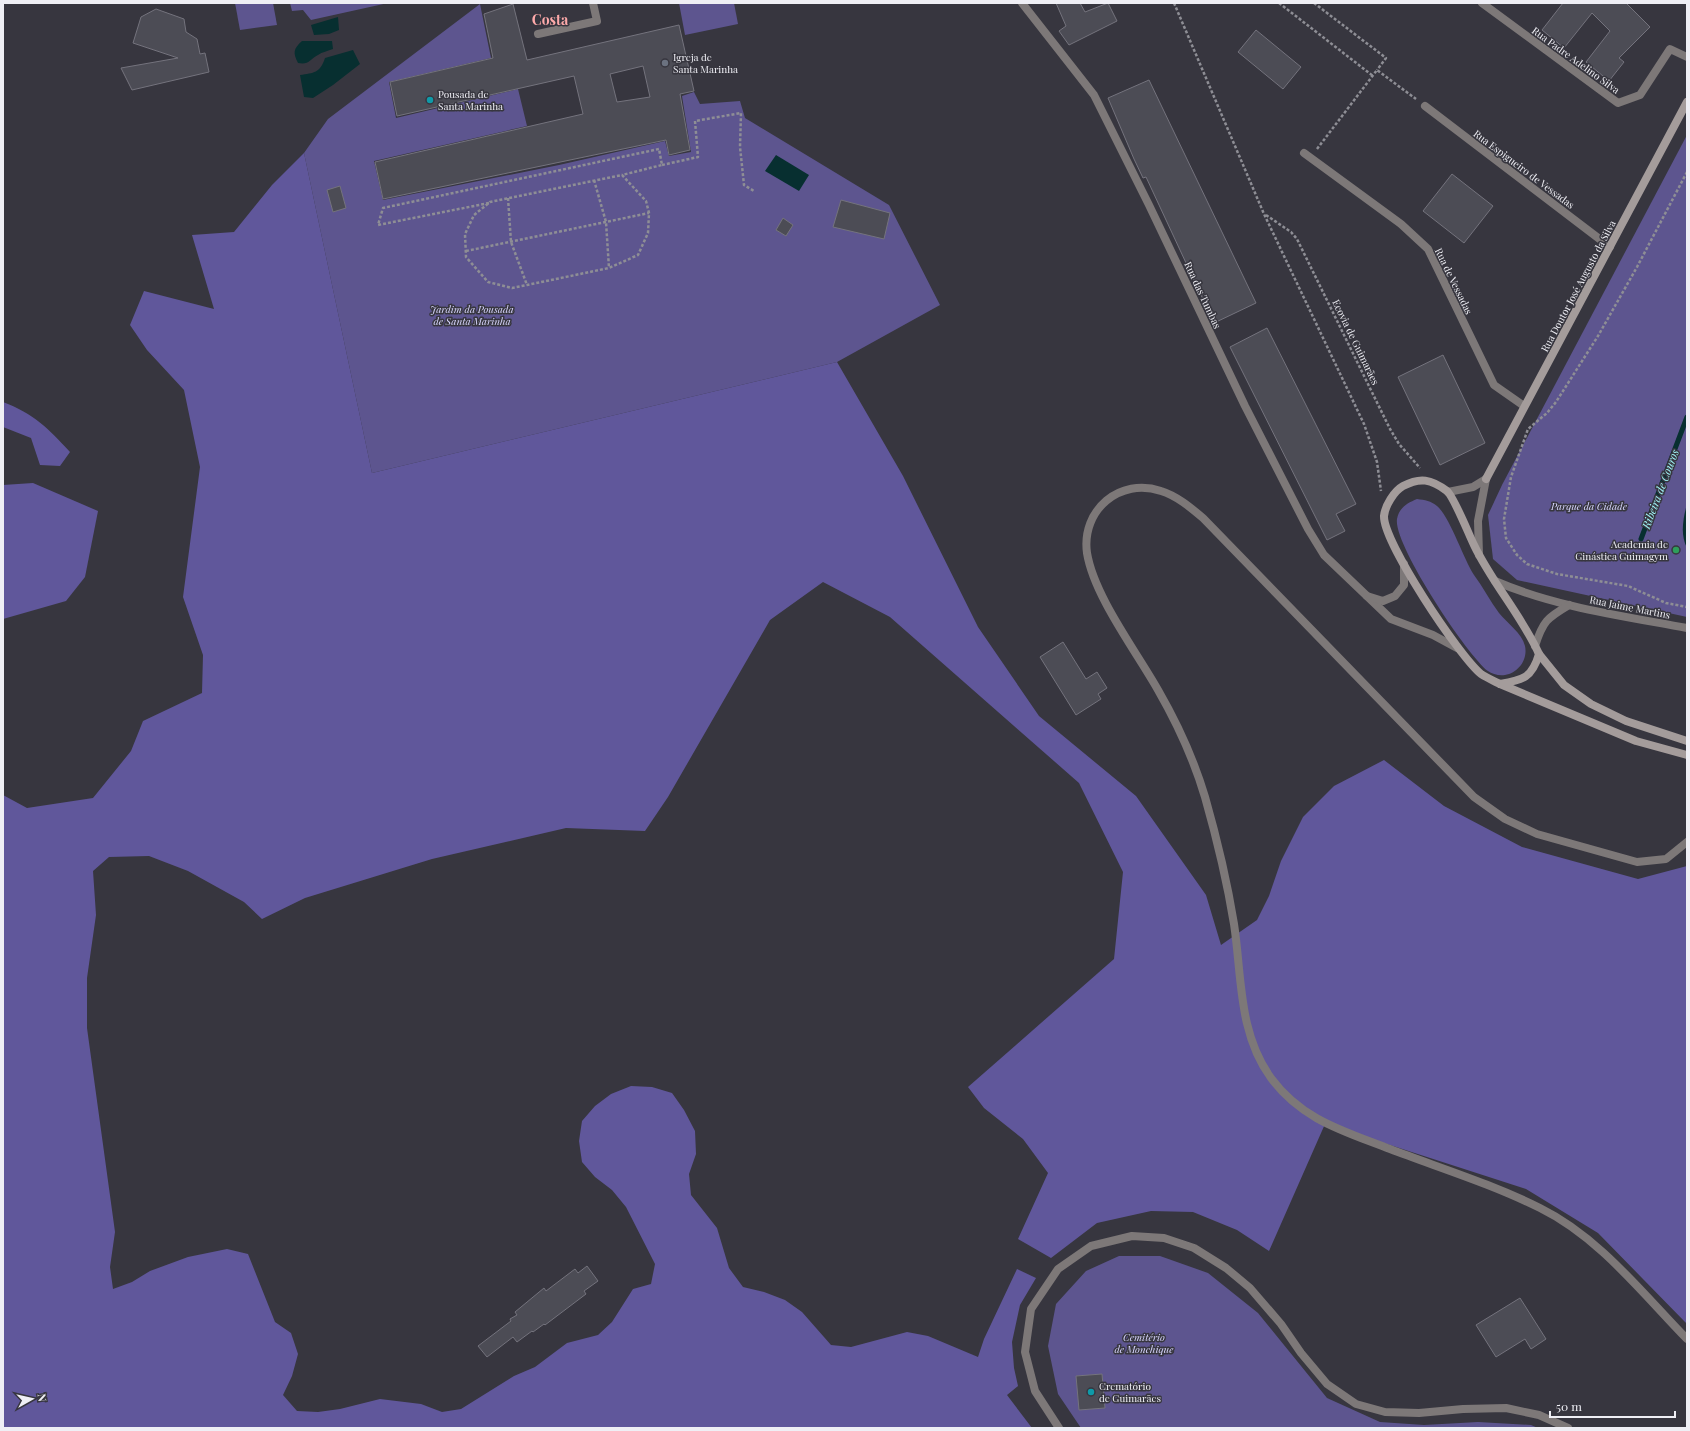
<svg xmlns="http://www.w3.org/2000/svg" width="1690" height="1431" viewBox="0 0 1690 1431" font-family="'Playfair Display',serif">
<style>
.green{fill:#5d558f}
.forest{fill:#60579b}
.water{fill:#072f30}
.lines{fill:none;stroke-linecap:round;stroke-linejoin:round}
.stream{stroke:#072f30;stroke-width:5}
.building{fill:#4c4c55;stroke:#74737d;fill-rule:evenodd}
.path{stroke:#8e8e95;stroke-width:2.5;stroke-dasharray:3 2;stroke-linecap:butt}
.street{stroke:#7d7878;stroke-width:8}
.secondary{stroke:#a49c9b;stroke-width:8}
.worship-dot{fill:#6b7280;stroke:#37363f;stroke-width:1.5}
.culture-dot{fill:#0f9aa8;stroke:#37363f;stroke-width:1.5}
.leisure-dot{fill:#2e9e5b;stroke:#37363f;stroke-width:1.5}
.labels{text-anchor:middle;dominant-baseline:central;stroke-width:3;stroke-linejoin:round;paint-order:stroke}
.poi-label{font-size:10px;fill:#efeff5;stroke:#37363f;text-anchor:start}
.street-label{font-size:10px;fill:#efeff5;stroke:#37363f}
.park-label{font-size:10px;font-style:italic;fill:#d9d7ff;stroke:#37363f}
.water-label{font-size:11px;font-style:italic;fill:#a0f5f8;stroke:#37363f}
.district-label{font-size:14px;font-weight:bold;fill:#feaaaa;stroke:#37363f}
</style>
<rect width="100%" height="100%" fill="#37363f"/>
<g class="green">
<path d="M235,3H273L277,25L240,30Z"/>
<path d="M290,3H388L311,20L303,10L292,11Z"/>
<path d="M679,3H734L738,24L685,35Z"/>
<path d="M480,4L491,58L389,82L396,118L518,89L527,126L374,161L383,200L559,165L665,141L669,156L691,152L682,96L694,92L700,104L740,101L745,118L889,205L940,305L837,362L372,473L304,153L328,119Z"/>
<path d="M1687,135V617L1517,580L1493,559L1488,515L1502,485Z"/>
<path d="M1417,499C1425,500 1431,501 1437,506C1450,517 1463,558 1474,575C1483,587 1490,601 1499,613C1507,623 1522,633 1525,646C1528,660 1518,673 1505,675C1499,676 1492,674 1488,671C1467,655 1393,544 1397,519C1399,508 1407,503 1417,499Z"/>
<path d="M1119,1256H1160L1208,1273L1258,1313L1327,1398L1380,1422L1424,1425L1478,1422L1531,1425L1538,1428H1081L1058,1394L1048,1346L1056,1304L1086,1271Z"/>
</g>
<g class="forest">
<path d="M304,153L372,473L837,362L903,476L978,627L1039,716L1136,796L1206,895L1221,945L1257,920L1269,896L1281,861L1303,817L1334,786L1384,760L1444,806L1522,847L1638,879L1687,866V1324L1598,1233L1526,1189L1325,1124L1269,1251L1237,1230L1193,1212L1151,1211L1097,1223L1051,1258L1018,1239L1048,1173L1023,1139L984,1108L968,1087L1114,959L1123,872L1079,783L890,617L823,582L770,620L668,797L645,831L566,828L432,859L305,898L262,919L244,902L188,871L149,856L109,857L93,871L96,915L87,978V1028L115,1232L110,1267L113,1289L132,1282L150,1271L188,1257L227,1249L248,1254L275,1322L291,1333L298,1354L292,1376L283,1395L297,1411L318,1412L340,1409L380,1399L421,1404L442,1412L461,1409L514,1376L535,1367L567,1343L598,1335L612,1322L633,1289L651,1284L655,1264L626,1207L612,1190L595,1177L582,1162L579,1141L582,1121L595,1106L611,1094L631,1086L652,1087L672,1093L684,1110L695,1131L696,1154L689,1174L691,1195L717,1228L729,1268L743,1287L764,1292L785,1300L802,1312L831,1345L851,1347L907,1332L928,1336L978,1357L984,1339L1017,1269L1036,1278L1020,1305L1012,1342L1014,1368L1018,1386L1007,1395L1032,1428H3V795L27,808L93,798L131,751L143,721L202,693L203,655L183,597L200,467L184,390L147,350L130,325L144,291L214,309L192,235L234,232L272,185Z"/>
<path d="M3,402C34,414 48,428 70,452L60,466L40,465L31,438L3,427Z"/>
<path d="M33,483L98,511L85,577L66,601L3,619V485Z"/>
</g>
<g class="water">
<path d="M338,17L339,30L329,34L314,35L311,25Z"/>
<path d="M302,41H332L333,49C328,51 322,52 318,55C309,60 309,65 298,63C293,53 293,49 302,41Z"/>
<path d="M353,50L360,64L333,85L313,98L304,97L300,75C314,73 320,73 325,58Z"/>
<path d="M776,155L809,175L799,191L765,171Z"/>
<path d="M1687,504V548C1680,534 1683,519 1687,504Z"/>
</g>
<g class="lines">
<path class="stream" d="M1641,539L1687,417"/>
</g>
<g class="building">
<path d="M1056,3H1080L1085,12L1108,3L1117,21L1069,45L1059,31L1066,26Z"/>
<path d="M1563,3H1626L1650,27L1619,58L1624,62L1609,81L1586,62L1610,31L1592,13L1564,48L1542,30Z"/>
<path d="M513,4L527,60L679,25L694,91L680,94L690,150L669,155L666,140L383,199L375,162L583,114L574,76L397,116L390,82L493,58L484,14ZM643,66L650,97L617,102L610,74Z"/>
<path d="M156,9L184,19L186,32L197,39L200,54L205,53L209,72L132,90L121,68L178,58L133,43L141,17Z"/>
<path d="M1256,30L1301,67L1283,89L1238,52Z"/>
<path d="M1149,80L1256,303L1214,323L1146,177L1143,178L1134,159L1108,98Z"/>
<path d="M1452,174L1493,206L1464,243L1423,211Z"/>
<path d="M340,186L346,208L333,212L327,190Z"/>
<path d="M841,200L890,213L884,239L833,227Z"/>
<path d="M783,218L793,225L786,236L776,230Z"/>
<path d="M1267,328L1356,504L1336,514L1345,531L1327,540L1230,347Z"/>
<path d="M1443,355L1485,443L1440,465L1398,377Z"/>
<path d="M1063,642L1086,679L1097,672L1107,688L1098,694L1101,699L1076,715L1040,657Z"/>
<path d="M587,1266L598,1281L584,1291L586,1294L545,1325L544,1324L533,1332L532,1331L517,1342L513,1337L487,1357L478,1346L511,1321L510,1319L517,1315L515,1312L544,1288L546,1291L575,1269L578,1273Z"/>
<path d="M1520,1298L1546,1339L1531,1349L1525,1339L1496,1357L1476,1325Z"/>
<path d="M1102,1374L1105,1408L1079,1410L1076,1376Z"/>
</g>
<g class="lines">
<g class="path">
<path d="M1174,3L1264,214L1364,424L1377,462L1381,491"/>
<path d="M1279,3L1373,76"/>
<path d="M1314,3L1386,58L1377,70"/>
<path d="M1317,149L1377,70L1416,99"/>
<path d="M662,165L698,157L695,121L741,113L740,147L744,185L754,191"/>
<path d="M1687,172L1637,267L1598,336L1556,402L1547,413L1528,429L1511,477L1504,519L1506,538L1517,555L1527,564L1557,574L1628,586L1666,603L1687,607"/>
<path d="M622,175L646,201L649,213L648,233L638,255L609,268L527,285L512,288L488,282L466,257L465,234L474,215L490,202Z"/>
<path d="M594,180L606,222L609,268"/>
<path d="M508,198L511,242L527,285"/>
<path d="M489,203L378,225L383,208L659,149L662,165L622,175"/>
<path d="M1266,215L1291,232L1297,239L1390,429L1399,444L1420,468"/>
<path d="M466,251L649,213"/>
</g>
<g class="street">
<path d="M1022,3L1094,95L1149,205L1245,406L1308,529L1324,555L1391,619L1433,635L1457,648"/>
<path d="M1482,3L1618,103L1640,95L1670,49L1687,57"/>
<path d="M538,34L597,21L593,3"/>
<path d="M1425,106L1610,247"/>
<path d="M1304,153L1401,224L1428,249L1494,385L1524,406"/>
<path d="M1448,492L1473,487L1486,479"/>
<path d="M1479,555L1478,521L1486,479"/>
<path d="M1495,581C1555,607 1623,616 1687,628"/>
<path d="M1367,596L1383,601L1395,596L1404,585V564"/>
<path d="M1535,646C1543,621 1547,618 1569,605"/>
<path d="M1687,842L1666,859L1637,862L1537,834L1505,819L1474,797L1203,518C1190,507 1177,496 1161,491C1120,477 1081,510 1087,553C1094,596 1136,651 1158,690C1177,723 1194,760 1205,797C1217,839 1227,881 1234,924C1242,976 1238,1033 1271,1078C1302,1120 1344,1131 1390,1149C1440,1168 1492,1184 1540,1208C1599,1237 1642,1293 1687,1339"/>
<path d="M1059,1428L1035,1391L1025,1352L1031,1309L1058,1269L1091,1246L1132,1236L1164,1238L1194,1248L1226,1268L1250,1288L1281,1324L1301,1353L1327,1384L1356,1404L1385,1412L1419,1413L1463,1409L1506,1408L1539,1415L1568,1428"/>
</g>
<g class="secondary">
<path d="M1486,479L1687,102"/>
<path d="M1539,654L1564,685L1591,704L1626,721L1687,741"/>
<path d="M1500,684C1523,680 1532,678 1539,654C1522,616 1492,583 1474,545C1469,535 1454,497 1447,491C1431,479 1420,477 1403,486C1394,491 1385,506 1384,516C1383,542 1459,656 1481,674C1487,678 1494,681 1500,684L1636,741L1687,755"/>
</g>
</g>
<circle class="worship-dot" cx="665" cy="63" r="4"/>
<g class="culture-dot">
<circle cx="430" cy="100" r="4"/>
<circle cx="1091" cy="1392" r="4"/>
</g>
<circle class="leisure-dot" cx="1676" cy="550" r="4"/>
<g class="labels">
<g class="poi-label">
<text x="673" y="57">Igreja de<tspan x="673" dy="12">Santa Marinha</tspan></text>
<text x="438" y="94">Pousada de<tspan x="438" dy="12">Santa Marinha</tspan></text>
<text x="1668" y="544" text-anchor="end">Academia de<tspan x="1668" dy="12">Ginástica Guimagym</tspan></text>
<text x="1099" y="1386">Crematório<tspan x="1099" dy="12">de Guimarães</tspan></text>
</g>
<g class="street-label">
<text transform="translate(1576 60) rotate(36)">Rua Padre Adelino Silva</text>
<text transform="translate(1524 169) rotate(37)">Rua Espigueiro de Vessadas</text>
<text transform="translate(1454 281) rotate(64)">Rua de Vessadas</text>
<text transform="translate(1578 286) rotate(-62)">Rua Doutor José Augusto da Silva</text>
<text transform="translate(1203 295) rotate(65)">Rua das Tumbas</text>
<text transform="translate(1356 342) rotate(64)">Ecovia de Guimarães</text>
<text transform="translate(1630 607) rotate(11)">Rua Jaime Martins</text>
</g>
<g class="park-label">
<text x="472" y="309">Jardim da Pousada<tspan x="472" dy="12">de Santa Marinha</tspan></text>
<text x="1589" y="506">Parque da Cidade</text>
<text x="1144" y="1337">Cemitério<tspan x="1144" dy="12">de Monchique</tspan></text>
</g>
<g class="water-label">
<text transform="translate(1660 489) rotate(-69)">Ribeira de Couros</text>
</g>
<g class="district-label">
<text x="550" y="19">Costa</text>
</g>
</g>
<rect width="1690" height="1431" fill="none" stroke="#efeff5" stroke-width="8"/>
<g transform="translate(32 1399) rotate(82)" stroke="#37363f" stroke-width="3" paint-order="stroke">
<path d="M0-3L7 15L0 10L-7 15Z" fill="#efeff5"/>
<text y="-6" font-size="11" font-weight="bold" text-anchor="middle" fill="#efeff5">N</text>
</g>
<path d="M1550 1411v6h125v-6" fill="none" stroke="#efeff5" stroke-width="2"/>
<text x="1556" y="1411" font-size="12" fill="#efeff5" stroke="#37363f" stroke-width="3" paint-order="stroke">50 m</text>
</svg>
